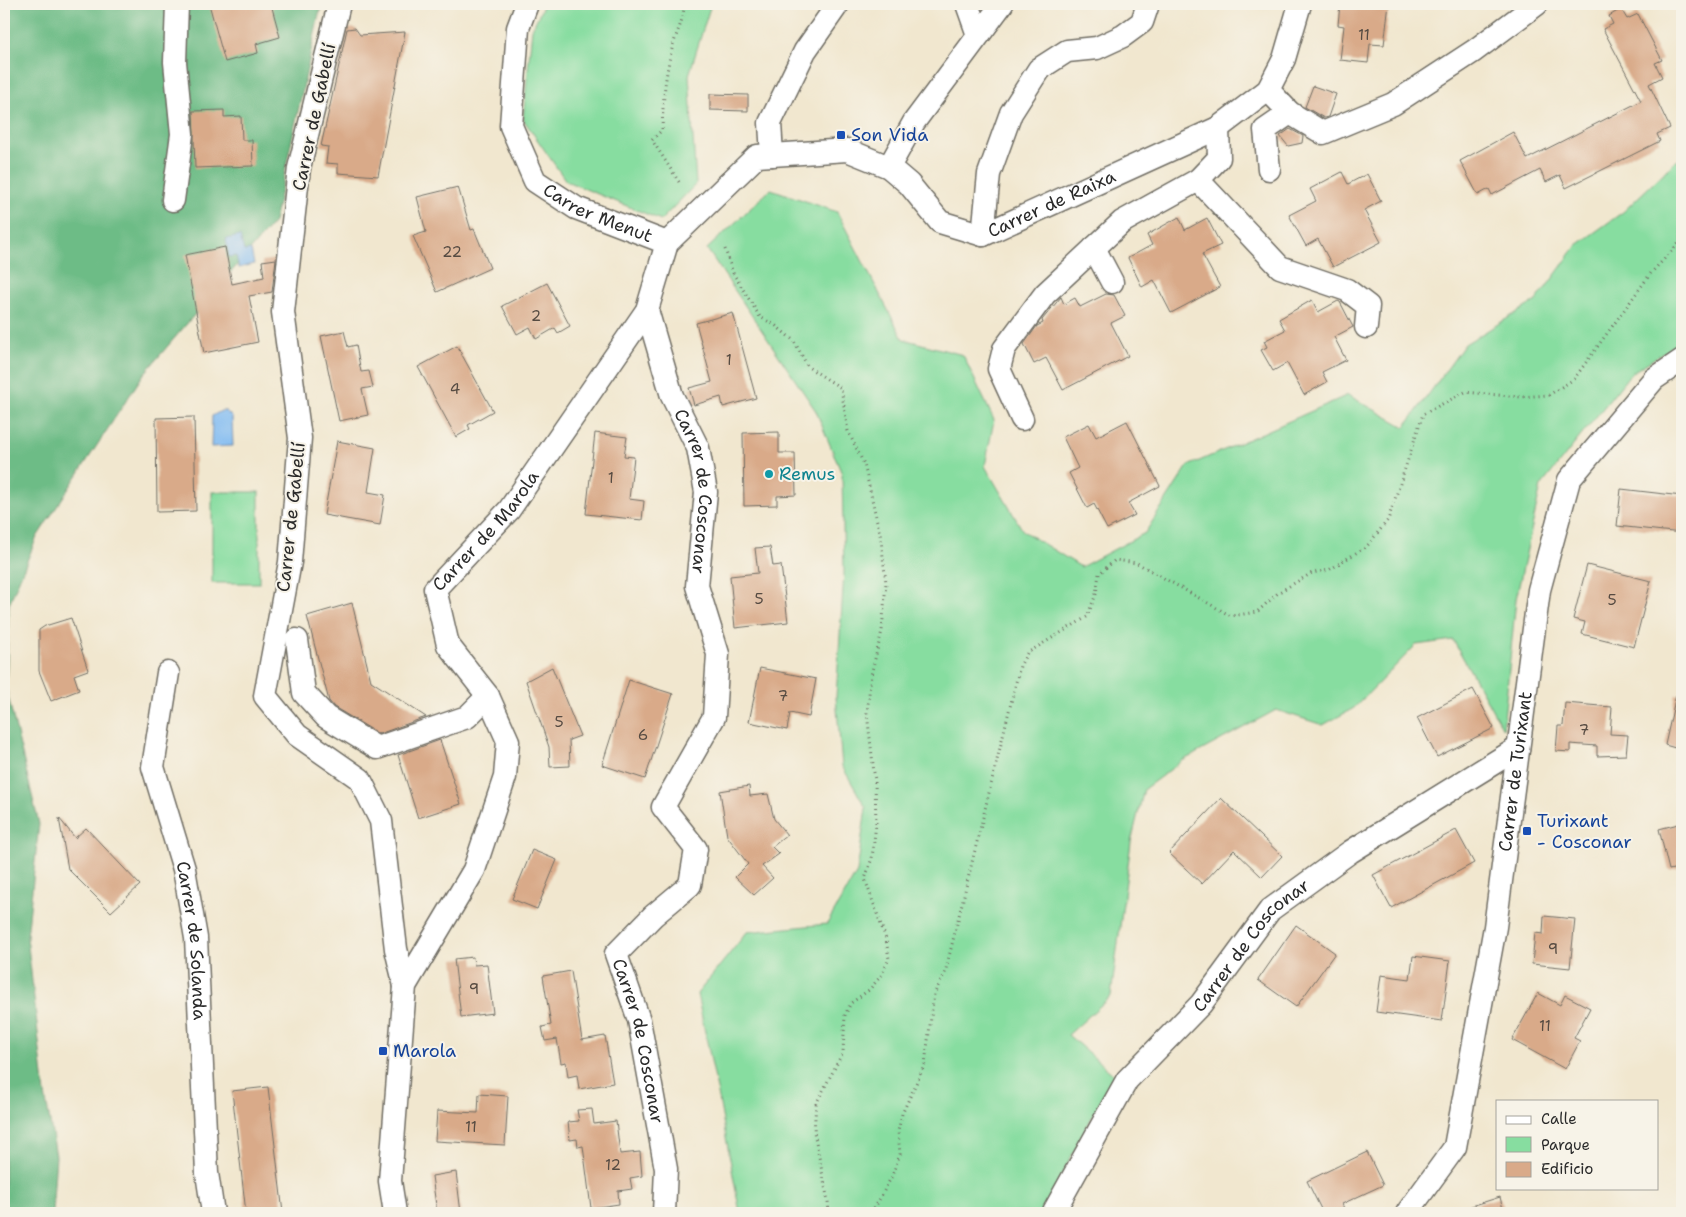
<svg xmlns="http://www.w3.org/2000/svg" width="1686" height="1217" viewBox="0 0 1686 1217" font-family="'Shantell Sans',sans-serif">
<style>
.green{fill:#87dda0;stroke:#598466}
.forest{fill:#6dbc86;stroke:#4c7458}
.water{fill:#81bbf2;stroke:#56738e}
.building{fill:#d9aa89}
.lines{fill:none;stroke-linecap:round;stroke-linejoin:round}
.minor-casing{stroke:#706d64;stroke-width:25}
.path{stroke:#706d64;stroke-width:3;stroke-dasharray:1 4;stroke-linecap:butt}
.minor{stroke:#fff;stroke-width:22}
.transit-dot{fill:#1a4fb4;stroke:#f7f3e8;stroke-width:2}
.culture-dot{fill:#0f9aa8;stroke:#f7f3e8;stroke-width:2}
.labels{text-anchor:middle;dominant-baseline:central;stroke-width:4;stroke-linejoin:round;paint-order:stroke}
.number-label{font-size:15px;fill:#564b42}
.street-label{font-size:18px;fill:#2b2b2b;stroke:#f7f3e8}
.transit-label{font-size:18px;fill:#164399;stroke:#f7f3e8;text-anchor:start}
.culture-label{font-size:18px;fill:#0d838f;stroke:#f7f3e8;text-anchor:start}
</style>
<rect width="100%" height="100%" fill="#f7f3e8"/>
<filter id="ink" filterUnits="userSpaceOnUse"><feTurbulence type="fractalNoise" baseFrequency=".02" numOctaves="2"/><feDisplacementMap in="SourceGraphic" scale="10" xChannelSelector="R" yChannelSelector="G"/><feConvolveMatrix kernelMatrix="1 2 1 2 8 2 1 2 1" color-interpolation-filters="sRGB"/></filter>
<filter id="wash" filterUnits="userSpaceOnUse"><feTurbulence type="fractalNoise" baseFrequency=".0096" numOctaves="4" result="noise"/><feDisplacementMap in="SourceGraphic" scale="20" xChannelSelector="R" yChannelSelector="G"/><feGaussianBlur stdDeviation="1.12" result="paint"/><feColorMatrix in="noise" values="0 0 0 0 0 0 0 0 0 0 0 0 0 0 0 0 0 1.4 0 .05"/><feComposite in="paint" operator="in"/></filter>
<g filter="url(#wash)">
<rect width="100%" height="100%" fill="#f1e7cf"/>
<g class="green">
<path d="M544,4H711L689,75L696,184L661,220L566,181L523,119L532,29Z"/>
<path d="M1682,158V341L1631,373L1541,486L1516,599L1503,729L1453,640L1416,645L1354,708L1323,725L1276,710L1182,761L1144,789L1131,842L1111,996L1068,1035L1114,1075L1042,1213H740L718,1094L697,994L747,932L827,924L857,872L866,808L842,766L836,697L844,573L842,474L816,411L707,249L771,189L837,212L903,339L963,355L994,420L985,466L1023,531L1081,567L1145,533L1188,466L1348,395L1405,427L1465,344L1536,301L1577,245L1623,212L1675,162Z"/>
<rect x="212" y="492" width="47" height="91"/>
</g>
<path class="forest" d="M4,4H332L320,10L274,222L143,375L37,537L9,604L6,688L39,824L27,937L45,1094L56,1156L52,1213H4Z"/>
<g class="water">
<path d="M240,236L244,251L251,250L254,264L239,268L236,256L229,257L226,239Z"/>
<path d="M221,411H226L232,417L233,446L211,447L212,416Z"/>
</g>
<g id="blocks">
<g class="building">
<path d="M209,4H271L280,37L256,44L258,53L225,62Z"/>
<path d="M1340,4H1389L1384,45L1370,44L1368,63L1340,60L1344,26L1338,25Z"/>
<path d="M1621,9L1627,19L1638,14L1662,60L1655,63L1662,77L1649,84L1670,128L1657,134L1660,141L1566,188L1560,175L1546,182L1540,170L1492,195L1489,189L1478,195L1460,161L1513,132L1527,159L1641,101L1603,29L1613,24L1609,16Z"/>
<path d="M355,28L360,35L405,32L378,176L338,173V164L326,163L328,147L321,146L347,29Z"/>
<path d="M1313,86L1336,94L1328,117L1324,118L1305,107Z"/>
<path d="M710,94L748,95V111L710,110Z"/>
<path d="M224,110V117L241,116L242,140H252L253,166L195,168L193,111Z"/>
<path d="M1290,129L1303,136L1302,143L1288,146L1280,136Z"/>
<path d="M1342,172L1348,184L1367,174L1381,201L1364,210L1381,242L1333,267L1318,239L1306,246L1289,215L1316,201L1310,189Z"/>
<path d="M458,187L471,230L474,229L490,268L437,292L413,236L426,232L417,197Z"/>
<path d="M1179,217L1185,230L1207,218L1221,245L1202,254L1220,287L1171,313L1154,280L1142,287L1128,258L1152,245L1147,235Z"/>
<path d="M225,247L232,284L264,277L262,261L276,259L272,292L249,296L258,342L204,353L185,255Z"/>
<path d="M547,283L570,326L558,333L555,328L536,339L530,327L517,334L502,306Z"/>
<path d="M1106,294L1114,295L1125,316L1111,323L1128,356L1063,390L1046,358L1034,364L1024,344L1037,326L1043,323L1042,320L1061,297L1064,304L1075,298L1080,307Z"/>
<path d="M1312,300L1318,312L1338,301L1340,302L1353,327L1334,337L1346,360L1322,372L1327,382L1304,395L1287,363L1273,371L1261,350L1267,347L1264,341L1285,330L1279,319Z"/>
<path d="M733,313L756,398L723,407L721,397L694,405L689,388L712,382L696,323Z"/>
<path d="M344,331L348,347L356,345L361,372L369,371L373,387L362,389L368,415L339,421L321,336Z"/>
<path d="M457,346L493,411L468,425L470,429L456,437L418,367Z"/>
<path d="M194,417L196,511L157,512L156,418Z"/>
<path d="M1127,421L1160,486L1128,503L1135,515L1107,529L1094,504L1087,508L1069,473L1078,468L1063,437L1089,424L1096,437Z"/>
<path d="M779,432V453H795L796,495L777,496V505L744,506L743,433Z"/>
<path d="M595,433L627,437L624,456L634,457L629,499L644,501L642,520L586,514Z"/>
<path d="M337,441L375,448L368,492L385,495L380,525L324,515Z"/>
<path d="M1621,489L1682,496V533L1617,526Z"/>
<path d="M770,547L773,566L781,565L788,622L735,628L730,576L758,573L755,548Z"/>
<path d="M1587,565L1651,581L1634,647L1582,634L1585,622L1573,619Z"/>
<path d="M352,603L371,681L426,717L379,734L334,707L329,701L307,616Z"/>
<path d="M71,618L88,670L74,675L79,690L51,701L39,671V630L45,626Z"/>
<path d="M552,667L580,736L569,740L570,766L550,767L549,747L526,681Z"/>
<path d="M760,668L816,679L809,717L790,713L787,730L749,722Z"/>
<path d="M629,680L673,694L645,779L602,765Z"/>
<path d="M1473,689L1494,728L1437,757L1417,718Z"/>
<path d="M1676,695L1682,696V750L1665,745Z"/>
<path d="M1565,703L1612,707L1610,734L1628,735L1626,755L1597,756V746L1570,744V752L1556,751L1558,726H1563Z"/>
<path d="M440,740L461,804L418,818L398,755Z"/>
<path d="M749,786L750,796L768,794L774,819L787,835L772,847L779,854L762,866L773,878L754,895L735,877L748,864L727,836L720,791Z"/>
<path d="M1221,798L1282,856L1262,877L1234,850L1202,884L1169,853Z"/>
<path d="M59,818L75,838L86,828L140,885L111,912L68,869Z"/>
<path d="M1682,823V867L1669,870L1659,829Z"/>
<path d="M1456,830L1474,863L1391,908L1373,875Z"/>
<path d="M532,850L557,860L537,909L512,899Z"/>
<path d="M1544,916L1575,919L1570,968L1532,964L1535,933L1543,934Z"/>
<path d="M1296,925L1335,953L1296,1007L1258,980Z"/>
<path d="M1413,956L1450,961L1442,1021L1376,1012L1381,975L1410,979Z"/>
<path d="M473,957L474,965L487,964L493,1013L461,1017L454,959Z"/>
<path d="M571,971L582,1040L605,1036L613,1083L579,1089L577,1075L568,1077L566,1062L561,1063L557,1039L545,1041L542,1027L551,1025L543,976Z"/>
<path d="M1538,993L1560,1005L1565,995L1590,1008L1574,1038L1580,1041L1565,1069L1512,1040Z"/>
<path d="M268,1087L283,1213H246L232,1091Z"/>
<path d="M479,1094L508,1096L505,1145L435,1141L437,1111L478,1113Z"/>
<path d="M592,1109L594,1124L616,1121L620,1154L640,1152L642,1176L630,1178L632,1189L618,1191L619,1204L591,1208L583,1146L578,1147L577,1139L570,1140L568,1122L579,1121L577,1110Z"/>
<path d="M1367,1152L1383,1185L1342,1204L1346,1213H1323L1307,1181Z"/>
<path d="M456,1172L461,1213H437L432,1176Z"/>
<path d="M1500,1197L1504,1213H1460L1459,1210Z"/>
</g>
</g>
</g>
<g filter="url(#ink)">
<use href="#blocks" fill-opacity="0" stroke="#706d64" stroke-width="1"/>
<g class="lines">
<defs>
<g id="minor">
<path d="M339,4L299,168L283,312L300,438L290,562L265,696L297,735L360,779L381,821L396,949L405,986"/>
<path id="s1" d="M527,4L518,28L511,126L535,181L576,208L667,243"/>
<path d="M967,4L978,35"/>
<path d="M1268,90L1290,113L1323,133L1393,104L1474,51L1537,4"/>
<path d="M1218,128L1219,158L1198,180L1280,267L1347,290L1368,306L1366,327"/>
<path d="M772,155L770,123L805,51L838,4"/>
<path d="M889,167L914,122L1002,4"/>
<path d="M1269,169L1265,130L1290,113"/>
<path d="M173,200L182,134L175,62L177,4"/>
<path d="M983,235L989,174L1011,113L1039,69L1067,51L1097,48L1123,36L1142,22L1148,4"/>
<path d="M1094,248L1112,282"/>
<path id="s2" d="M647,310L672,396L698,448L706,492L697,586L718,654L714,717L663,807L696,849L690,885L653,916L616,954L639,1020L666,1169L664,1213"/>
<path d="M1022,419L999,369L1004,349L1045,294L1122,222L1198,180"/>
<path d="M297,640L304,693L326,717L377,748L467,717L488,696"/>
<path id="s3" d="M168,673L153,767L184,869L196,938L207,1173L213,1213"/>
<path id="s4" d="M395,1213L390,1181L405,986L474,870L505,777L508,741L488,696L448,645L435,589L509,510L647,310L667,243L757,156L847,150L889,167L909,184L940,222L983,235L1218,128L1268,90L1284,59L1300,4"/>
<path id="s5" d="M1053,1213L1127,1080L1201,1004L1270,910L1350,852L1518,748"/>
<path id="s6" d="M1407,1213L1455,1147L1495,927L1539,590L1569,480L1654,379L1682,360"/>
</g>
</defs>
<use href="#minor" class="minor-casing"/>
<g class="path">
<path d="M679,182L652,140L662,130C663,102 665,75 672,49C676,33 684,21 684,4"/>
<path d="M725,249L733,273L760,317L775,325L794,341L808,367L841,388L848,431L864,464L881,539L886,583L882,631L871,675L867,713L875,781L876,824L872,858L865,879L886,939L889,959L881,976L869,990L851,1003L845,1015L843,1052L816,1104L814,1132L828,1201L829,1213"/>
<path d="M872,1213L892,1176L900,1154L898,1131L902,1114L925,1064L934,994L945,973L1020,666L1027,653L1087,617L1096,594L1099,574L1115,560L1137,563L1231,616L1257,612L1279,592L1312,573L1329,570L1367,546L1388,520L1423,414L1465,392L1520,397L1549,395L1574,379L1651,273L1682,240"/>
</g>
<use href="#minor" class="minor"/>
</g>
</g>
<g class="transit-dot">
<rect x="836" y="130" width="10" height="10" rx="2.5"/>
<rect x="1522" y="826" width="10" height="10" rx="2.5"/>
<rect x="378" y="1046" width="10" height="10" rx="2.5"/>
</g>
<circle class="culture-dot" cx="769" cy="474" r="5"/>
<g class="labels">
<g class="number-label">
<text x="1364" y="35">11</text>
<text x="452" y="252">22</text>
<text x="536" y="316">2</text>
<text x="729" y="360">1</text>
<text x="455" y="389">4</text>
<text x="611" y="478">1</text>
<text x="759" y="599">5</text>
<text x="1612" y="600">5</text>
<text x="783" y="696">7</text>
<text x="559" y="722">5</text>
<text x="1584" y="730">7</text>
<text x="643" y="735">6</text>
<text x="1553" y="949">9</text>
<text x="474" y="989">9</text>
<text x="1545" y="1026">11</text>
<text x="471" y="1127">11</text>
<text x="613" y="1165">12</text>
</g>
<g class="street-label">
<text transform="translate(314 117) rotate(-78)">Carrer de Gabellí</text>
<text stroke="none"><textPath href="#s4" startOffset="1546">Carrer de Raixa</textPath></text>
<text stroke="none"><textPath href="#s1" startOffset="255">Carrer Menut</textPath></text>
<text stroke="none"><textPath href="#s2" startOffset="190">Carrer de Cosconar</textPath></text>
<text transform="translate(291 517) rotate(-84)">Carrer de Gabellí</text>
<text stroke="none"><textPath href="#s4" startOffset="746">Carrer de Marola</textPath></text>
<text stroke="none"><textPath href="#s6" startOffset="462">Carrer de Turixant</textPath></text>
<text stroke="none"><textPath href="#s3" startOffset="274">Carrer de Solanda</textPath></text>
<text stroke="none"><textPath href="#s5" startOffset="336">Carrer de Cosconar</textPath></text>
<text stroke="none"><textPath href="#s2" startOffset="806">Carrer de Cosconar</textPath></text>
</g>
<g class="transit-label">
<text x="851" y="135">Son Vida</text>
<text x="1537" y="821">Turixant<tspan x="1537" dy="21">- Cosconar</tspan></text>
<text x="393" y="1051">Marola</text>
</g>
<g class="culture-label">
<text x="779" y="474">Remus</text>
</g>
</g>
<rect width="1686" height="1217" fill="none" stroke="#f7f3e8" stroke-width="20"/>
<rect x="1496" y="1100" width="162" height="90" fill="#f7f3e8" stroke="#a5a39c"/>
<rect x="1506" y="1116" width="25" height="8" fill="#ffffff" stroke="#a5a39c"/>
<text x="1541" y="1124" font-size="15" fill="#2b2b2b">Calle</text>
<rect x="1506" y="1137" width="25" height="15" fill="#87dda0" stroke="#a5a39c"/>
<text x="1541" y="1150" font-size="15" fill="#2b2b2b">Parque</text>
<rect x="1506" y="1162" width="25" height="15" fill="#d9aa89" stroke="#a5a39c"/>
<text x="1541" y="1174" font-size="15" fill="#2b2b2b">Edificio</text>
</svg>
